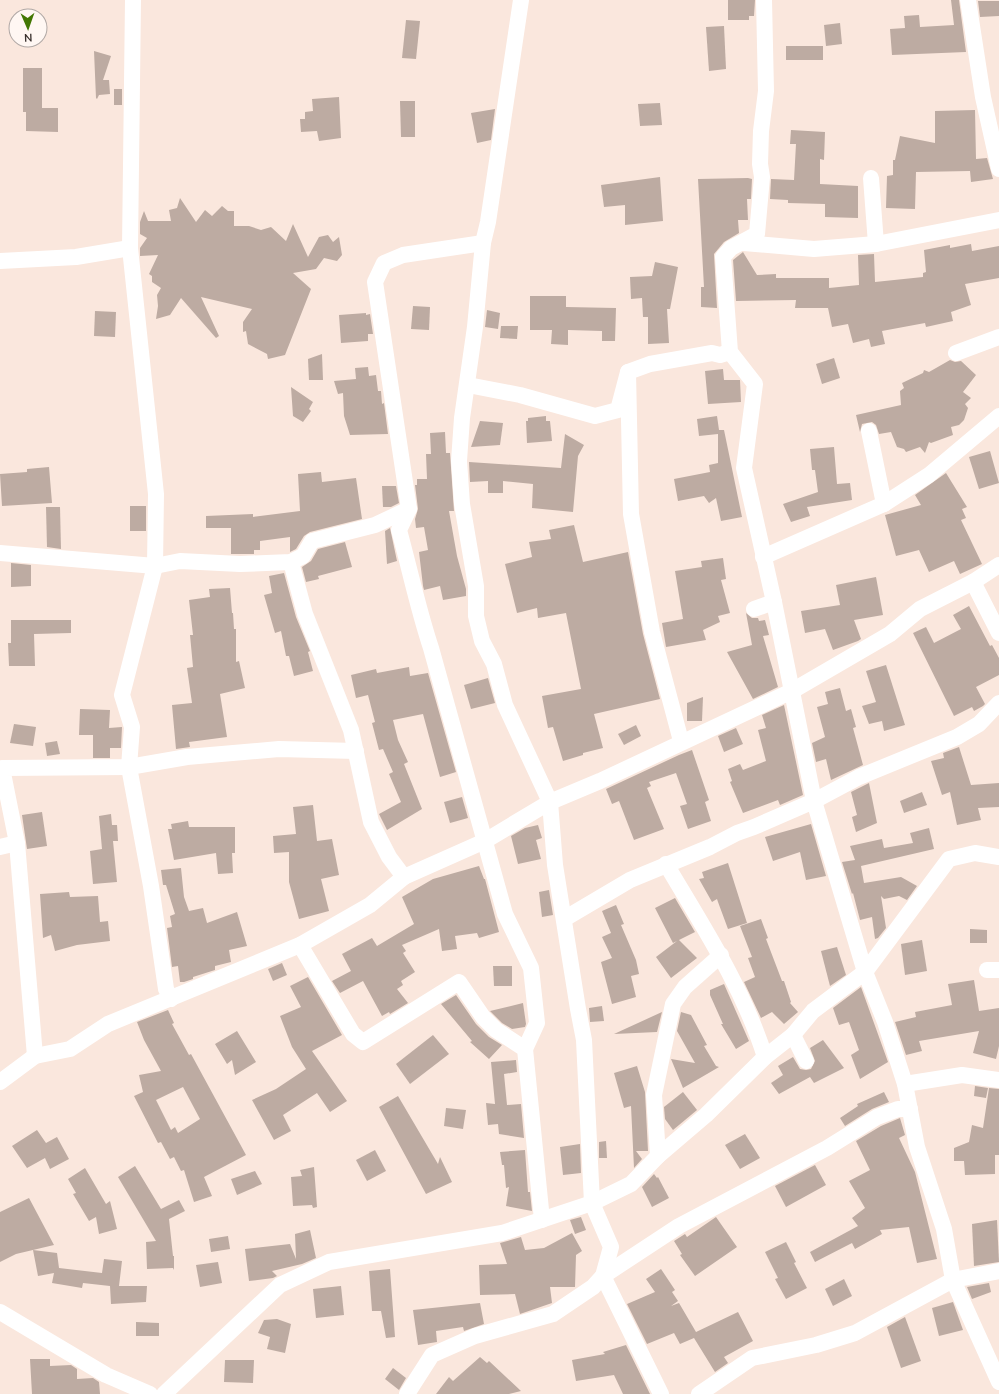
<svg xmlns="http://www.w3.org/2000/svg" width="999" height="1394" viewBox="0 0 999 1394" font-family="Mulish,sans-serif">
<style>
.building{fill:#bdaba2;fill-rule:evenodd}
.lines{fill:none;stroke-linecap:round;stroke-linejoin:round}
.minor{stroke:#fff;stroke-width:16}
</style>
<rect width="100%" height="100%" fill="#fae7dd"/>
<g class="building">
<path d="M728,0H755L754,16H749V20H728Z"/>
<path d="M951,0H959L966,52L892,55L890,29L905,28L904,16L919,15L920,27L954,25Z"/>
<path d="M978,1H999V16L980,17Z"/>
<path d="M406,20L420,21L416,59L402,58Z"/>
<path d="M840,23L842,44L826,46L824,25Z"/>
<path d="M724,26L726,69L709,71L706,27Z"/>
<rect x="786" y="46" width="37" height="14"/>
<path d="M94,51L111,56L103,80H109L110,94L99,95L97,99L96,98Z"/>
<path d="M23,68H42V108H58V132L26,131V112H23Z"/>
<rect x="114" y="89" width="8" height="16"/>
<path d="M339,97L341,138L319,141L317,131L301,132L300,119H305V112L313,111L312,99Z"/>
<path d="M400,101H415V137H401Z"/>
<path d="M660,103L662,125L640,126L638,104Z"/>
<path d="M495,109L491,140L477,143L471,113Z"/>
<path d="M975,110L976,159L987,158L993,179L971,182L970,171L916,172L915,209L886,208L887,176L893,175V160H895L900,136L935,143V111Z"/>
<path d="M791,130L825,132L824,160L820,159V184L858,186V218L825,217V204L788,203V200L770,199L771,179L794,180L796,144H790Z"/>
<path d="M660,177L663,221L625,225V205L604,207L601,185Z"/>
<path d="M748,178L752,179L751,199H747L748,220H738L739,233L724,242L714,254L717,308L701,307V287H704L698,179Z"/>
<path d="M180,198L196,222L205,210L212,216L222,206L228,211H234V226H249L261,230L271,227L286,241L293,224L308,257L319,237L328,235L333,242L339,237L342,255L337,261L324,258L316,269L293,273L311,289L285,355L268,359L267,354L248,344L246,331L243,332V322L252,309L201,297L219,336L216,338L181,298L170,315L156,319L158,306L157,295L161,288L152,282V276L149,274L158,255L140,256V248L147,238L140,234V222L144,211L148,221H171L169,210L177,208Z"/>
<path d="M971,244L972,251L999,246V278L965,284L971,305L951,312L953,321L926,327L925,323L882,331L885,344L871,347L869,339L853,343L848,324L832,327L828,308H795L796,300L736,301L733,260L743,252L757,275L776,274V278H829V288L859,285L858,255L874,254L875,282L923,277V273L926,272L924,250L950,245V248Z"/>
<path d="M655,262L678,267L670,309H667L669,343L648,344V317H643L642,298L631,299L630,277L652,276Z"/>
<path d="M530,296H566V307L616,308L615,341H602V331L568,330V345L551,344L552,330H530Z"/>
<path d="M413,306L430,307L429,330L411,329Z"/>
<path d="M487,310L500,313L498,329L485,327Z"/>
<path d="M95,311L116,312L115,337L94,336Z"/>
<path d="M366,313V315L370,314L373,334H368V341L341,343L339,315Z"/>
<path d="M501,326H518L517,339L500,338Z"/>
<path d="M322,354L323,380H309L308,359Z"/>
<path d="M834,358L840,378L822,384L816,364Z"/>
<path d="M950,360L955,362L961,361L976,375L963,392L971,398L965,404L968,408L964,420L959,425L951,427L953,435L931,443L929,442L925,453L920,447L906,452L904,449L897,447L891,432L879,434L876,425L872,422L862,424L860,432L856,415L901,405L900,391L904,388L902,383L923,373L924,370L929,372Z"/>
<path d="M368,367L369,376L376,375L378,391H381L382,404L384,403L388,434L350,435L344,416L343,393L338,394L334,381L356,379L355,368Z"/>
<path d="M723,369L724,380H740L741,402L708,404L705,371Z"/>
<path d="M291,387L313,402L309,409L311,411L303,422L293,416Z"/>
<path d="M546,416V421H550L552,441L527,443L526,421H528V418Z"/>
<path d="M717,416L719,430H724L742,517L721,521L716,498L709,503L704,496L678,501L674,479L710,472L709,465L718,463V434L699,436L697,419Z"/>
<path d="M480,421L503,423L500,445L471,447Z"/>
<path d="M445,432L446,453H450L454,511H449L457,556L466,589V596L443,600L440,586L424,590L423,586L419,552L428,550L424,527L416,528L415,519L418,509L415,485H417V479H427L426,454H431L430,433Z"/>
<path d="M565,434L584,445L578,456L573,512L532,508L533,484L503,481V493H488V481L470,482L469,462L561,468Z"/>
<path d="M834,447L837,484L850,483L852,500L807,507L810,516L791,522L783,504L818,492L815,470H812L810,449Z"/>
<path d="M990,451L999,483L979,489L969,457Z"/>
<path d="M49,467L52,503L2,506L0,474L27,472V469Z"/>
<path d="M321,472L322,482L356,478L362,519L310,532L304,536L296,549L290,552V537L260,541V550H254V554H231V528H206V516L253,514V517L300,511L298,474Z"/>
<path d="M946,473L967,507L962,509L966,518L961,520L982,564L960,574L954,561L929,572L919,550L896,556L885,515L921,505L915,495Z"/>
<path d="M382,486H396L399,503L391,507H383Z"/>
<rect x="130" y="506" width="16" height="25"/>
<path d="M46,507H60L61,549L47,547Z"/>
<path d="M574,525L583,562L628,552L643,634L660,699L594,714L603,748L583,753V755L563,761L553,727L548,728L542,696L581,689L566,613L538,618L537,608L517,613L505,564L532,557L529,542L551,539L549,530Z"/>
<path d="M390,528L397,561L387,564L385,531Z"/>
<path d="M345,542L352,567L318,576L319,579L306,582L302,567L311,561L318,549Z"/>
<path d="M723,558L726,579L721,580L730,613L718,616L720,622L703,630L706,640L666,647L662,623L683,619L675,571L702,567L701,561Z"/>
<path d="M11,563L31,565V586L11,587Z"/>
<path d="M284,573L296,617L310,651L308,652L313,671L294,676L289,656H286L281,631L275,633L264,595L272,593L269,576Z"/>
<path d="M876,577L883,615L854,620L861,639L858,641L833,650L825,629L805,633L801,611L840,605L836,585Z"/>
<path d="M230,588L232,613H233L234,629H236V662L239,661L245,688L220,694L227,737L189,742L190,747L176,749L172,705L192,703L187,668L193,667L190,635H193L189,600L210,597L209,589Z"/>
<path d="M969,606L990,646L992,645L999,658V675L976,687L985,704L983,706L974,711L972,707L954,716L913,633L926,627L934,643L961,629L953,615Z"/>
<path d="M746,613L752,618H758L759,621L765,620L769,635L763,636L778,687L753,699L727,652L752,645Z"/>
<path d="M11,620H71V633L34,634L35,666H9L8,643H11Z"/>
<path d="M886,665L905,725L884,731L882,721L869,724L862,706L876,702L866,671Z"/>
<path d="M409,667L410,676L428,673L456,772L440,777L423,714L393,720L398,740L408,762L404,764L422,809L387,830L379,814L401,802L389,774L393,772L383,749L379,750L372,723L375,722L368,695L356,698L351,675L376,669L377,673Z"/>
<path d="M488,678L495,703L471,709L464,685Z"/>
<path d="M840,688L846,711L851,709L856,727L853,728L863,765L831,780L826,759L816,762L812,743L825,737L817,707L828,704L825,692Z"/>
<path d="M703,697L702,721H687V703Z"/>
<path d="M784,705L803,795L780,805L778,800L743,813L730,782L732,781L728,769L740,764L743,770L766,761L758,730L766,728L762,715Z"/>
<path d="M80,709L110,710L109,728L122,727L121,748H110V758H93V735H79Z"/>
<path d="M14,724L36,727L33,746L10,743Z"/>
<path d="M636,725L641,736L624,745L618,734Z"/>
<path d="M736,728L743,744L724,752L718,736Z"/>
<path d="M57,741L60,754L47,756L45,743Z"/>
<path d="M959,747L971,785L999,783V807L978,808L981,820L957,825L950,792L942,795L931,761L944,758L943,753Z"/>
<path d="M692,750L709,800L705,802L711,821L688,829L680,806L687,804L676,773L649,782L651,786L647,788L664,829L634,840L619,801L612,804L606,789L679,755Z"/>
<path d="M869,783L877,823L856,832L852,817L857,815L851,792Z"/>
<path d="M922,792L927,805L904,813L900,801Z"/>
<path d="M462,797L468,818L450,823L444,802Z"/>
<path d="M313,805L317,841L332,839L339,875L321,879L329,911L299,919L289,882V852L274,853L273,836L296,834L293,807Z"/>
<path d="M42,812L47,846L27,849L22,815Z"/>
<path d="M111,814L112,825H117L118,841H113L117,882L93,884L90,851L102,849L99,816Z"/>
<path d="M188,821L189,827H235V853H232L233,873L218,874L216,853L174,860L168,829H172L171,824Z"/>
<path d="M811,824L826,876L806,880L800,852L773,861L765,837Z"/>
<path d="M538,825L542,838L536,840L541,859L518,864L511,836L525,828Z"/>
<path d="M929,828L934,849L861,866L864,883L901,877L917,886L907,900L899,896L884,899L881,896L886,928L878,938L875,939L872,917L860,920L853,893L852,894L842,862L855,860L850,846L882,839L884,848L913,843L910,833Z"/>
<path d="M728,863L747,923L728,929L718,902L717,899L712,902L699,879L704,878L702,872Z"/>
<path d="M479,866L484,879H485L499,932L479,938L477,933L455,936L457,949L442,951L439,929L402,945L406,951L403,953L415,972L401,981L403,985L397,989L408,1003L390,1014L389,1012L382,1016L363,981L340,993L332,981L351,971L342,954L372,938L377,946L414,924L402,897L433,879Z"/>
<path d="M181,868L184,897L189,911L203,908L207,923L237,912L247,946L229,950L231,962L215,966V970L193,977V979L184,982H180L178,966L172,967L167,928L172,927L170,916L175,914L166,885H163L161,870Z"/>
<path d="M549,890L553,915L542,917L539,892Z"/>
<path d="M69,892L70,897L98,896L100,922L108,921L110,941L77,945L55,951L51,935L43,938L40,894Z"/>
<path d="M675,898L695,932L679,940L697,958L671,978L656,957L677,941L673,943L655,908Z"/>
<path d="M616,905L624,924L621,925L636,960L639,974L631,976L636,997L612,1004L601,962L612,958L602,937L611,933L602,911Z"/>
<path d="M761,919L768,938L766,939L782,981H784L791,1002L790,1003L798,1012L784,1024L772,1012L761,1018L744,982L755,977L748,958L752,957L740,926Z"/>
<path d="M970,929L987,930V943H970Z"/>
<path d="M922,940L927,971L905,975L901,944Z"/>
<path d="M837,947L846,975L830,986L821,951Z"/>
<path d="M282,963L287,975L273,981L268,969Z"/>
<path d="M493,966H512V986H494Z"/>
<path d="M308,977L342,1035L312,1051L347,1101L330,1112L317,1093L283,1115L291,1131L274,1140L252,1100L276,1089L306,1069L292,1047L280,1016L301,1007L290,986Z"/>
<path d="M974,980L979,1011L999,1008V1046L996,1059L973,1053L979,1031L919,1041L922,1051L906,1055L895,1022L916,1017L915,1012L952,1005L948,984Z"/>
<path d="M724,984L749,1041L736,1049L721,1024H723L710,995V990Z"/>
<path d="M861,987L888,1062L860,1079L851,1055L859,1050L849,1022L839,1025L833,1008Z"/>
<path d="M456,995L476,1024L489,1037L502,1045L489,1059L470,1042L472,1041L441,1004Z"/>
<path d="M523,1003L526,1024L525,1027L512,1029L502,1023L490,1011Z"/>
<path d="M602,1006L604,1021L590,1022L589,1008Z"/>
<path d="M168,1010L174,1023L172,1024L189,1055L191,1054L246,1155L204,1177L212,1196L194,1202L184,1170L181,1171L174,1157L170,1159L161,1142L158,1143L134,1096L143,1092L139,1075L161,1071L144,1040L137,1022ZM183,1087L200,1119L178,1133L175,1127L171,1130L156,1100Z"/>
<path d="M662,1012L657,1032L614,1034Z"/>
<path d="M681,1012L691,1015L707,1045L704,1046L716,1066L719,1067L683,1088L671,1059L695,1063L677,1031Z"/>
<path d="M237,1031L256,1062L235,1075L232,1060L227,1064L215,1044Z"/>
<path d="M433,1035L449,1054L410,1084L396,1064Z"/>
<path d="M823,1040L844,1068L814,1083L810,1077L779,1094L771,1083L783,1075L778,1066L793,1057L800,1069L806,1070L811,1069L815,1061L810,1048Z"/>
<path d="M516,1060L517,1072L504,1074L507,1105L521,1104L524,1138L499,1134L498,1124L488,1125L486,1103L495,1104L491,1062Z"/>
<path d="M637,1066L645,1092L648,1151H636L642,1159L634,1168L631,1106L624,1108L614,1073Z"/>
<path d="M975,1086L988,1088L986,1098L974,1096Z"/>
<path d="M989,1088L999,1089V1155H995V1174L965,1175L964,1161H954V1148L969,1142L972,1125L983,1128Z"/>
<path d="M683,1092L697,1110L673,1130L665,1119L664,1107Z"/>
<path d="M884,1092L889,1102L872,1109L845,1126L840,1118L858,1106L857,1104Z"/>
<path d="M398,1096L438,1164L440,1157L452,1182L426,1194L379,1107Z"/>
<path d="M446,1108L466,1110L463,1129L444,1126Z"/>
<path d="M900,1118L905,1135L899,1138L915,1172L937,1259L917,1263L909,1227L880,1230L882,1234L855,1249L852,1243L815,1262L810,1252L858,1226L852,1218L865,1208L849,1181L870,1170L856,1141L881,1126Z"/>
<path d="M37,1130L46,1143L57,1137L69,1159L50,1169L45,1158L27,1168L12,1146Z"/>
<path d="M745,1134L760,1158L740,1169L725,1145Z"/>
<path d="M606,1141L607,1158H599V1142Z"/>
<path d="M580,1144L581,1173L563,1175L560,1147Z"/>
<path d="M375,1150L386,1171L367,1181L356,1160Z"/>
<path d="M525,1150L528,1192H530L532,1211L506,1206L509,1187L506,1188L504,1165H502L500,1152Z"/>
<path d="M815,1165L826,1185L786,1207L775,1186Z"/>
<path d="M135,1166L161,1209L179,1200L185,1211L169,1219L173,1256H174V1270L173,1268L147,1269L146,1242L156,1241L118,1177Z"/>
<path d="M314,1167L317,1207L313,1208L312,1205L293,1206L291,1177L302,1176L300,1170Z"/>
<path d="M85,1168L106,1204L110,1201L117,1229L99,1234L96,1217L89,1221L73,1194L76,1193L68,1179Z"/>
<path d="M255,1171L262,1184L237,1195L231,1179Z"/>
<path d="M654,1174L657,1178L658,1177L669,1198L652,1207L642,1187Z"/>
<path d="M29,1198L54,1245L16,1254L0,1262V1212Z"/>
<path d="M581,1217L586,1230L575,1234L570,1220Z"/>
<path d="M716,1217L737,1247L695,1276L680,1255L682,1254L674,1241L685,1234L687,1237Z"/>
<path d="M997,1220L999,1262L974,1266L972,1224Z"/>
<path d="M310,1230L316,1258L302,1264L272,1271L277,1276L273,1278L249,1281L245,1249L290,1244L296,1259L295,1234Z"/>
<path d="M572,1233L582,1251L576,1255L575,1287H550L552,1303L520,1314L515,1294L480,1295L479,1265L507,1264L500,1243L521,1237L525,1250L544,1248Z"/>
<path d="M228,1236L230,1249L211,1252L209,1239Z"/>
<path d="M786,1242L796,1262L794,1263L807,1288L786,1299L775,1279L778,1278L765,1252Z"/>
<path d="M33,1250L57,1253L59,1268L102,1273L104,1259L122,1261L119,1286H147L146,1302L111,1304L110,1286L83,1283L82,1288L52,1283L54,1273L38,1276Z"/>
<path d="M218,1262L222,1283L200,1287L196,1265Z"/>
<path d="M390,1269L395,1337L386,1338L381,1311H372L369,1271Z"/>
<path d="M661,1269L675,1290L672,1292L678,1301L671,1306L679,1303L696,1332L738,1312L753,1341L724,1357L728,1363L715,1372L694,1338L680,1344L674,1333L647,1344L627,1304L655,1292L646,1279Z"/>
<path d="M844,1279L852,1296L833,1306L825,1289Z"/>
<path d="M989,1283L991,1292L972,1299L967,1287Z"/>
<path d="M341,1286L344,1315L316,1318L313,1289Z"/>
<path d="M953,1302L963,1330L939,1336L932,1308Z"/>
<path d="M480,1303L484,1324L464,1331L463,1327L436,1331L437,1342L418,1345L413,1310Z"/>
<path d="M905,1317L921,1361L901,1368L887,1327Z"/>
<path d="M277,1319L291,1324L285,1353L267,1349L270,1337L258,1333L264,1320Z"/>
<path d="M136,1322L159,1323V1336H136Z"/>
<path d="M626,1345L650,1394H623L614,1375L576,1381L572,1360L605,1354L603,1352Z"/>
<path d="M480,1357L487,1363L489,1361L521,1391L509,1394H436L449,1377L453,1381Z"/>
<path d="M30,1359H50V1366L71,1365L77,1369V1379L93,1378L99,1382L100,1394H32Z"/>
<path d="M225,1360H254L253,1383L224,1382Z"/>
<path d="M393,1368L406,1378L399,1390L385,1379Z"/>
</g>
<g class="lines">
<g class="minor">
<path d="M521,0L488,222L483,243L475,327L462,418L459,461L462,504L476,586V616L482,641L494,664L505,705L550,802L555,865L578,1009L584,1040L592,1203L611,1247L603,1276L661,1394"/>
<path d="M764,0L766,91L761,131L760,164L762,177L757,234L731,248L723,257L730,352L755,384L744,468L774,602L814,801L865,972L885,1022L905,1084L917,1147L944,1229L953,1280L999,1382"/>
<path d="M968,0L983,97L999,169"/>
<path d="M871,178L876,244"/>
<path d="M483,243L403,255L384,263L375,282L409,509L399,530C410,570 418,609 431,648L505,914L531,968L537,1023L525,1049"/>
<path d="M744,243L814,249L876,244L999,220"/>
<path d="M0,261L76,257L130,248"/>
<path d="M956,353L999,337"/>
<path d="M628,372L650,364L712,353L720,355L730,352"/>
<path d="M468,385L520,395L595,416L618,410L628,372L631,514L652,632L681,741"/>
<path d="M884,504L929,475L999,416"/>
<path d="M0,553L155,566L180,561L240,564L291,562L303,556L312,541L375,525L409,509"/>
<path d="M763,557L884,504L869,431"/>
<path d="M291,562L305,614L351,730L371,822L389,857L404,877"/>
<path d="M973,582L999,633"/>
<path d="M754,609L774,602"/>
<path d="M17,843L35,1056"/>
<path d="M0,847L17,843L2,768L129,767L132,727L122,695L155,566L156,494L130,248L133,0"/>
<path d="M666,864C702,925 743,987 765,1057"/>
<path d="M564,919L630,880L710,847L737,833L754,827L814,801L859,777L957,737L979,724L999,703"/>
<path d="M300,945L353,1034L363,1042L459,982L483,1017L496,1030L525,1049L542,1220"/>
<path d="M987,970H999"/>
<path d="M171,999L166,989L151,886L129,767L187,757L279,749L356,751"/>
<path d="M793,1035L806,1061"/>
<path d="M0,1082L35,1056L70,1049L108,1024L300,945L370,905L404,877L485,841L550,802L600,781L792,691L890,634L920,609L973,582L999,565"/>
<path d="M905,1084L962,1075L999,1080"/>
<path d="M658,1156L654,1095L673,1004L685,987L721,955"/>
<path d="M0,1312L106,1375L150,1394"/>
<path d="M164,1394L280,1285L329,1262L502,1233L592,1203L631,1184L658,1156L706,1115L765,1057L793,1035L813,1011L865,972L949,859L975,853L999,857"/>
<path d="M407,1394L432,1355L475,1336L553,1314L593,1287L603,1276L679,1226L827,1148L877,1117L898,1109H910"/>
<path d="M699,1394L752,1358L816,1345L855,1333L953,1280L999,1271"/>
</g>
</g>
<g transform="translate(28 28) rotate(178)"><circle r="19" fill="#fff7f3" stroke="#b0a8a5"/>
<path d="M0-3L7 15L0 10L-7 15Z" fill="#427703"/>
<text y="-6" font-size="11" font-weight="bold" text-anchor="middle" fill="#3a322f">N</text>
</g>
</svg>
